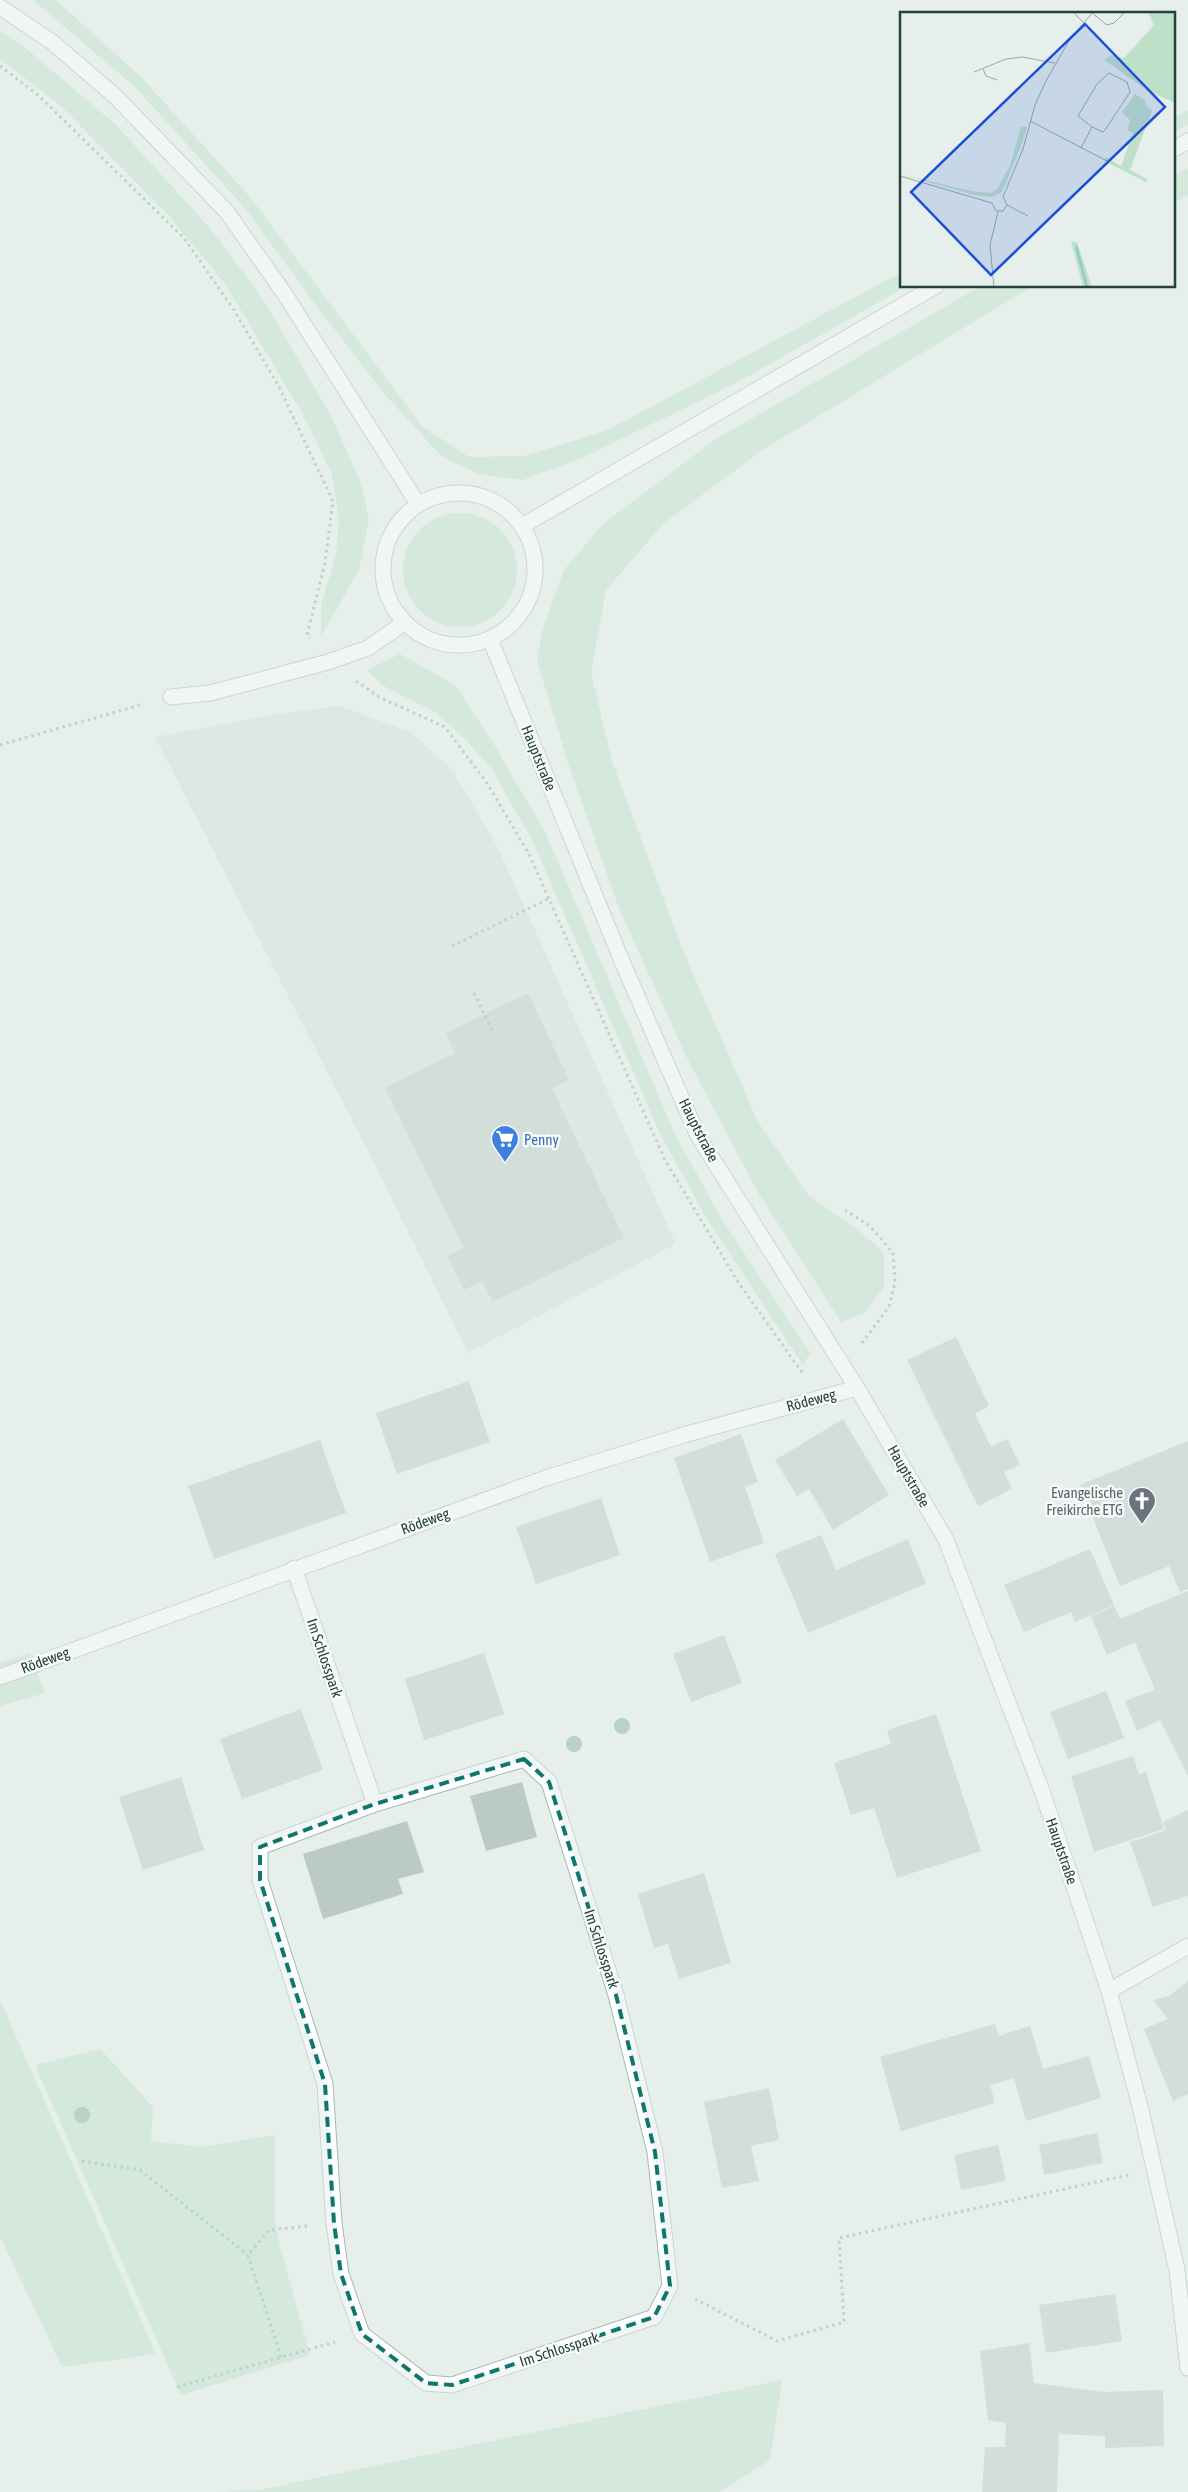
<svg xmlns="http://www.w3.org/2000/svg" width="1188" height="2492" viewBox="0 0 1188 2492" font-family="'Asap Condensed',sans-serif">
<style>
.built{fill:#d4dfda}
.green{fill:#bfe0c8}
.building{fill:#bbcac4}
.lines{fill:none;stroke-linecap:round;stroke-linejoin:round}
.minor-casing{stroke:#a8b8b2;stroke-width:17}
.tertiary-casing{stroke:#a8b8b2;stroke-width:17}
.secondary-casing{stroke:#a4bbb3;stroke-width:17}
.path{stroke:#86b3a5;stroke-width:3;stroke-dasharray:2.5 4;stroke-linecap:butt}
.minor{stroke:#fff;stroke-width:15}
.tertiary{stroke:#fff;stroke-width:15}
.secondary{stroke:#fff;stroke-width:15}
.tree{fill:#80af93}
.marked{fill:none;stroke:#0f766e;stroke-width:4;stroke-dasharray:10 6;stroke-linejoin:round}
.labels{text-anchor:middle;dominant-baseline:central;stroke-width:5;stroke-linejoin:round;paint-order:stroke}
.street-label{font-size:15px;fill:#24423a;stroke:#f7fbf9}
.shop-label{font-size:15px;fill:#366cbe;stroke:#f7fbf9;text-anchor:start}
.worship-label{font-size:15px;fill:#5b616d;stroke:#f7fbf9;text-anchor:end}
.inset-river{fill:none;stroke:#8ec9d4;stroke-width:2.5}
.inset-road{fill:none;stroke:#98aaa4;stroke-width:1}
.view{fill:#1d4ed8;fill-opacity:0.15;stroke:#1d4ed8;stroke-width:2.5}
.inset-edge{fill:none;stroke:#24423a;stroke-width:2.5}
</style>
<rect width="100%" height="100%" fill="#e6efeb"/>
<path class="built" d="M339,706L411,732L453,771L498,848L676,1244L468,1353L372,1159L155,737L277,714Z"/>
<g class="green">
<path d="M33,0H56L141,77L250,197L422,426L469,457L525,456L608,430L902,272V286H907L740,381L584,457L523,480L478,474L441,456L382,391L313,301L244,207L135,87Z"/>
<path d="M0,30L29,51L115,124L208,226L262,298L329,412L361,483L369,520L359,570L321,636V606L336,554L339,519L332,474L301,411L226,285L169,216L62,107L0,59Z"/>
<path d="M1188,110V124L1174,132V118Z"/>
<path d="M1188,168V195L1174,203V176Z"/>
<path d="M981,286H1033L764,449L663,524L606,590L591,673L612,761L684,953L758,1122L808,1195L858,1230L884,1252V1287L864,1313L841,1322L759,1194L689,1062L620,911L569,766L537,660L543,628L564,570L603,524L713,441Z"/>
<circle cx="460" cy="570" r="57"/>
<path d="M400,654L455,685L495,746L546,834L675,1134L721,1218L810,1353L803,1365L707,1219L661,1136L532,840L491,768L464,738L435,712L382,685L367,670Z"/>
<path d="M30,1653L45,1693L0,1706V1663Z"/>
<path d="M0,2000L156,2354L62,2367L0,2236Z"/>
<path d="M100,2049L153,2107L151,2141L201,2147L275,2135V2218L279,2243L310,2355L181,2395L35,2065Z"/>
<path d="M782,2380L770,2460L719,2492H216L260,2490Z"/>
</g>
<g class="building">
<path d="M528,993L569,1080L552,1089L624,1238L493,1302L482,1281L464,1290L447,1256L464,1248L385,1088L455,1053L446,1033Z"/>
<path d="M956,1337L989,1406L975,1414L991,1447L1007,1439L1020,1465L1004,1472L1012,1489L978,1506L907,1360Z"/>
<path d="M469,1381L490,1442L397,1474L376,1413Z"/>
<path d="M843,1419L889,1495L833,1530L809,1489L797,1496L775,1460Z"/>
<path d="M741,1434L758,1482L745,1487L764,1543L710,1562L674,1458Z"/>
<path d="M320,1440L346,1513L214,1559L188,1486Z"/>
<path d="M1188,1441V1589L1180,1592L1169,1566L1120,1586L1080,1485Z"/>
<path d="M601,1498L620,1555L536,1584L516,1527Z"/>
<path d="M821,1535L836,1570L908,1539L926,1584L808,1633L775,1554Z"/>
<path d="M1090,1549L1114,1605L1075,1622L1071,1612L1024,1632L1004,1585Z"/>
<path d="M1188,1591V1776L1160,1720L1137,1731L1125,1701L1155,1690L1135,1642L1107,1655L1091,1616L1114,1606L1120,1619Z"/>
<path d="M724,1635L742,1683L691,1702L673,1654Z"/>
<path d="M484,1653L504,1714L424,1740L405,1679Z"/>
<path d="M1106,1691L1124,1738L1068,1759L1050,1712Z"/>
<path d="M301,1709L323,1770L242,1799L220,1739Z"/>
<path d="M936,1714L981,1851L897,1878L874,1808L851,1815L834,1763L891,1744L887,1730Z"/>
<path d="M1133,1756L1139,1774L1146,1772L1164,1829L1094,1852L1071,1776Z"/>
<path d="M181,1777L204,1850L143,1870L119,1797Z"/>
<path d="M522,1782L537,1837L486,1851L470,1796Z"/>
<path d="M1188,1810V1896L1153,1907L1130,1842L1166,1830L1163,1822Z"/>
<path d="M407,1821L424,1872L398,1879L403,1894L323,1919L303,1854Z"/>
<path d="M704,1873L731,1963L679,1979L668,1944L654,1948L638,1894Z"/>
<path d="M1188,1981V2094L1173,2101L1144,2029L1168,2019L1153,2000L1169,1996Z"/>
<path d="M995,2024L999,2036L1030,2026L1043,2069L1089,2056L1101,2098L1026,2121L1014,2078L990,2085L995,2103L901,2131L880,2057Z"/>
<path d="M769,2088L779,2140L751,2146L759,2181L722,2188L704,2102Z"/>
<path d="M1097,2133L1103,2163L1044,2175L1039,2145Z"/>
<path d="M998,2145L1006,2181L961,2190L954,2155Z"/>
<path d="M1115,2294L1122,2341L1046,2353L1039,2305Z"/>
<path d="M1029,2343L1034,2383L1103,2392L1163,2390L1164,2446L1105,2448V2436L1059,2434L1057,2492H982L985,2447H1005L1006,2423L988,2420L980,2351Z"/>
</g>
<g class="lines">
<defs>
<g id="minor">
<path d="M171,697L210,693L328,662L368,648L404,623"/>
<path d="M294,1568L375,1804L260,1847V1880L325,2084L334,2223L341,2274L362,2334L426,2383L452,2385L654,2317L670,2286L655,2152L616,1995L549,1782L524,1759L375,1804"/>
<path d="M0,1677L546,1478L687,1434L857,1388"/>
<path d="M1109,1991L1188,1946"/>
</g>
<path id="tertiary" d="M0,7L52,42L115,96L227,212L284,293L418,504"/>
<g id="secondary">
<path d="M1174,149L1188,141"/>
<circle cx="459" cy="569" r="76"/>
<path d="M522,526L936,286"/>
<path d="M490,639L621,959L698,1136L857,1388L946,1540L1042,1791L1109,1991L1140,2106L1177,2270L1188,2368"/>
</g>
</defs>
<use href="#minor" class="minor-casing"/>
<use href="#tertiary" class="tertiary-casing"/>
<use href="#secondary" class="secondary-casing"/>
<g class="path">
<path d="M0,66L38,95L184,238L234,310L278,385L333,501L325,563L307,635L310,638"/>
<path d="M356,681L379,697L445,727L487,783L529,854L665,1160L738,1282L804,1375"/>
<path d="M0,745L144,704"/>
<path d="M452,946L548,899"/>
<path d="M474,993L494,1035"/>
<path d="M845,1210L870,1226L893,1253L895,1282L889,1307L862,1343"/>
<path d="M82,2161L140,2170L248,2255"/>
<path d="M695,2299L777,2341L844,2322L839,2238L1129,2175"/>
<path d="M281,2357L248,2255L269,2230L308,2226"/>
<path d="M177,2387L335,2342"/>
</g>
<use href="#minor" class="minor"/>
<use href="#tertiary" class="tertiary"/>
<use href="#secondary" class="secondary"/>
</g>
<g class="tree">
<circle cx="622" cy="1726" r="8"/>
<circle cx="574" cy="1744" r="8"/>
<circle cx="82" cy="2115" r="8"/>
</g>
<path d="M0 0H1188V2492H0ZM524,1759L549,1782L616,1995L655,2152L670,2286L654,2317L452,2385L426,2383L362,2334L341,2274L334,2223L325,2084L260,1880V1847L375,1804Z" fill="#e6efeb" fill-opacity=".55" fill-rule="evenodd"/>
<path class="marked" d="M524,1759L549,1782L616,1995L655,2152L670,2286L654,2317L452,2385L426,2383L362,2334L341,2274L334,2223L325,2084L260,1880V1847L375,1804Z"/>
<defs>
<symbol id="supermarket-pin" viewBox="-11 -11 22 30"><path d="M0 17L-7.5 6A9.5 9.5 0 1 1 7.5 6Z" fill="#3f7fe0" stroke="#f7fbf9"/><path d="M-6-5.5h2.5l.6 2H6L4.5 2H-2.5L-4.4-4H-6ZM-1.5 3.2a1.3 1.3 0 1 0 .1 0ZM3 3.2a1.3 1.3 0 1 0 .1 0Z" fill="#fff"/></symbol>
<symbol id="church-pin" viewBox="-11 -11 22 30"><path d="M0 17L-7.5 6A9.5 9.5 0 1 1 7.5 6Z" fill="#6b7280" stroke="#f7fbf9"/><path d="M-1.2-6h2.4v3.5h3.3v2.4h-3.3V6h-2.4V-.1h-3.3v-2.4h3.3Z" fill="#fff"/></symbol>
</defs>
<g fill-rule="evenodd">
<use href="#supermarket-pin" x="489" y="1123" width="32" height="43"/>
<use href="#church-pin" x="1126" y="1485" width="32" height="43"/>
</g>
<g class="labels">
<g class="street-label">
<text transform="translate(539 758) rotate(68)">Hauptstraße</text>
<text transform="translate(699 1130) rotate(63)">Hauptstraße</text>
<text transform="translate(811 1400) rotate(-15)">Rödeweg</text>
<text transform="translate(909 1476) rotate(60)">Hauptstraße</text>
<text transform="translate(425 1521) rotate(-20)">Rödeweg</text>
<text transform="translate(325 1658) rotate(71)">Im Schlosspark</text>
<text transform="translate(45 1660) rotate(-20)">Rödeweg</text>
<text transform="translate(1062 1851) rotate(71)">Hauptstraße</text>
<text transform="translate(602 1949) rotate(72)">Im Schlosspark</text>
<text transform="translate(559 2349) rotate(-18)">Im Schlosspark</text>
</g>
<g class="shop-label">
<text x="524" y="1139">Penny</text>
</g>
<g class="worship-label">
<text x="1123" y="1492">Evangelische<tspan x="1123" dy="17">Freikirche ETG</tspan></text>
</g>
</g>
<g transform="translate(900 12)">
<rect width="275" height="275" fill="#e6efeb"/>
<path d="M248,0H275V91L250,80L204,48L211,43L224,46L245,23L254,13ZM235,82L246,89L245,93L252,99L230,158L247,167L246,170L204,149L206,145L221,154L233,121L227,118L230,108L222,100ZM121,114L127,115L123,129L106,171L101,181L93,185L74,183L0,162L71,179L91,181L98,176L111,151ZM171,229L177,230L192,275H183Z" fill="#bfe0c8"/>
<path class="inset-river" d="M176,234L187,275"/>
<path class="inset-road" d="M173,0L184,11M192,1L207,13L214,11L225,0M83,57L86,64L97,68M74,60L106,47L122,45L155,51M130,109L209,150M181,136L192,115L203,120L205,118L230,80L227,70L209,61L197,72L178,104L192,115M0,164L92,191M103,185L123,137L135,93L146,69L170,27L193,0M92,191L96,199H103L107,193L103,185M107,193L128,204M94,275L90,233L98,200"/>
<path class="view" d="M185,12L265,95L91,263L11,180Z"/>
<rect width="275" height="275" class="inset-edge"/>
</g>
</svg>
